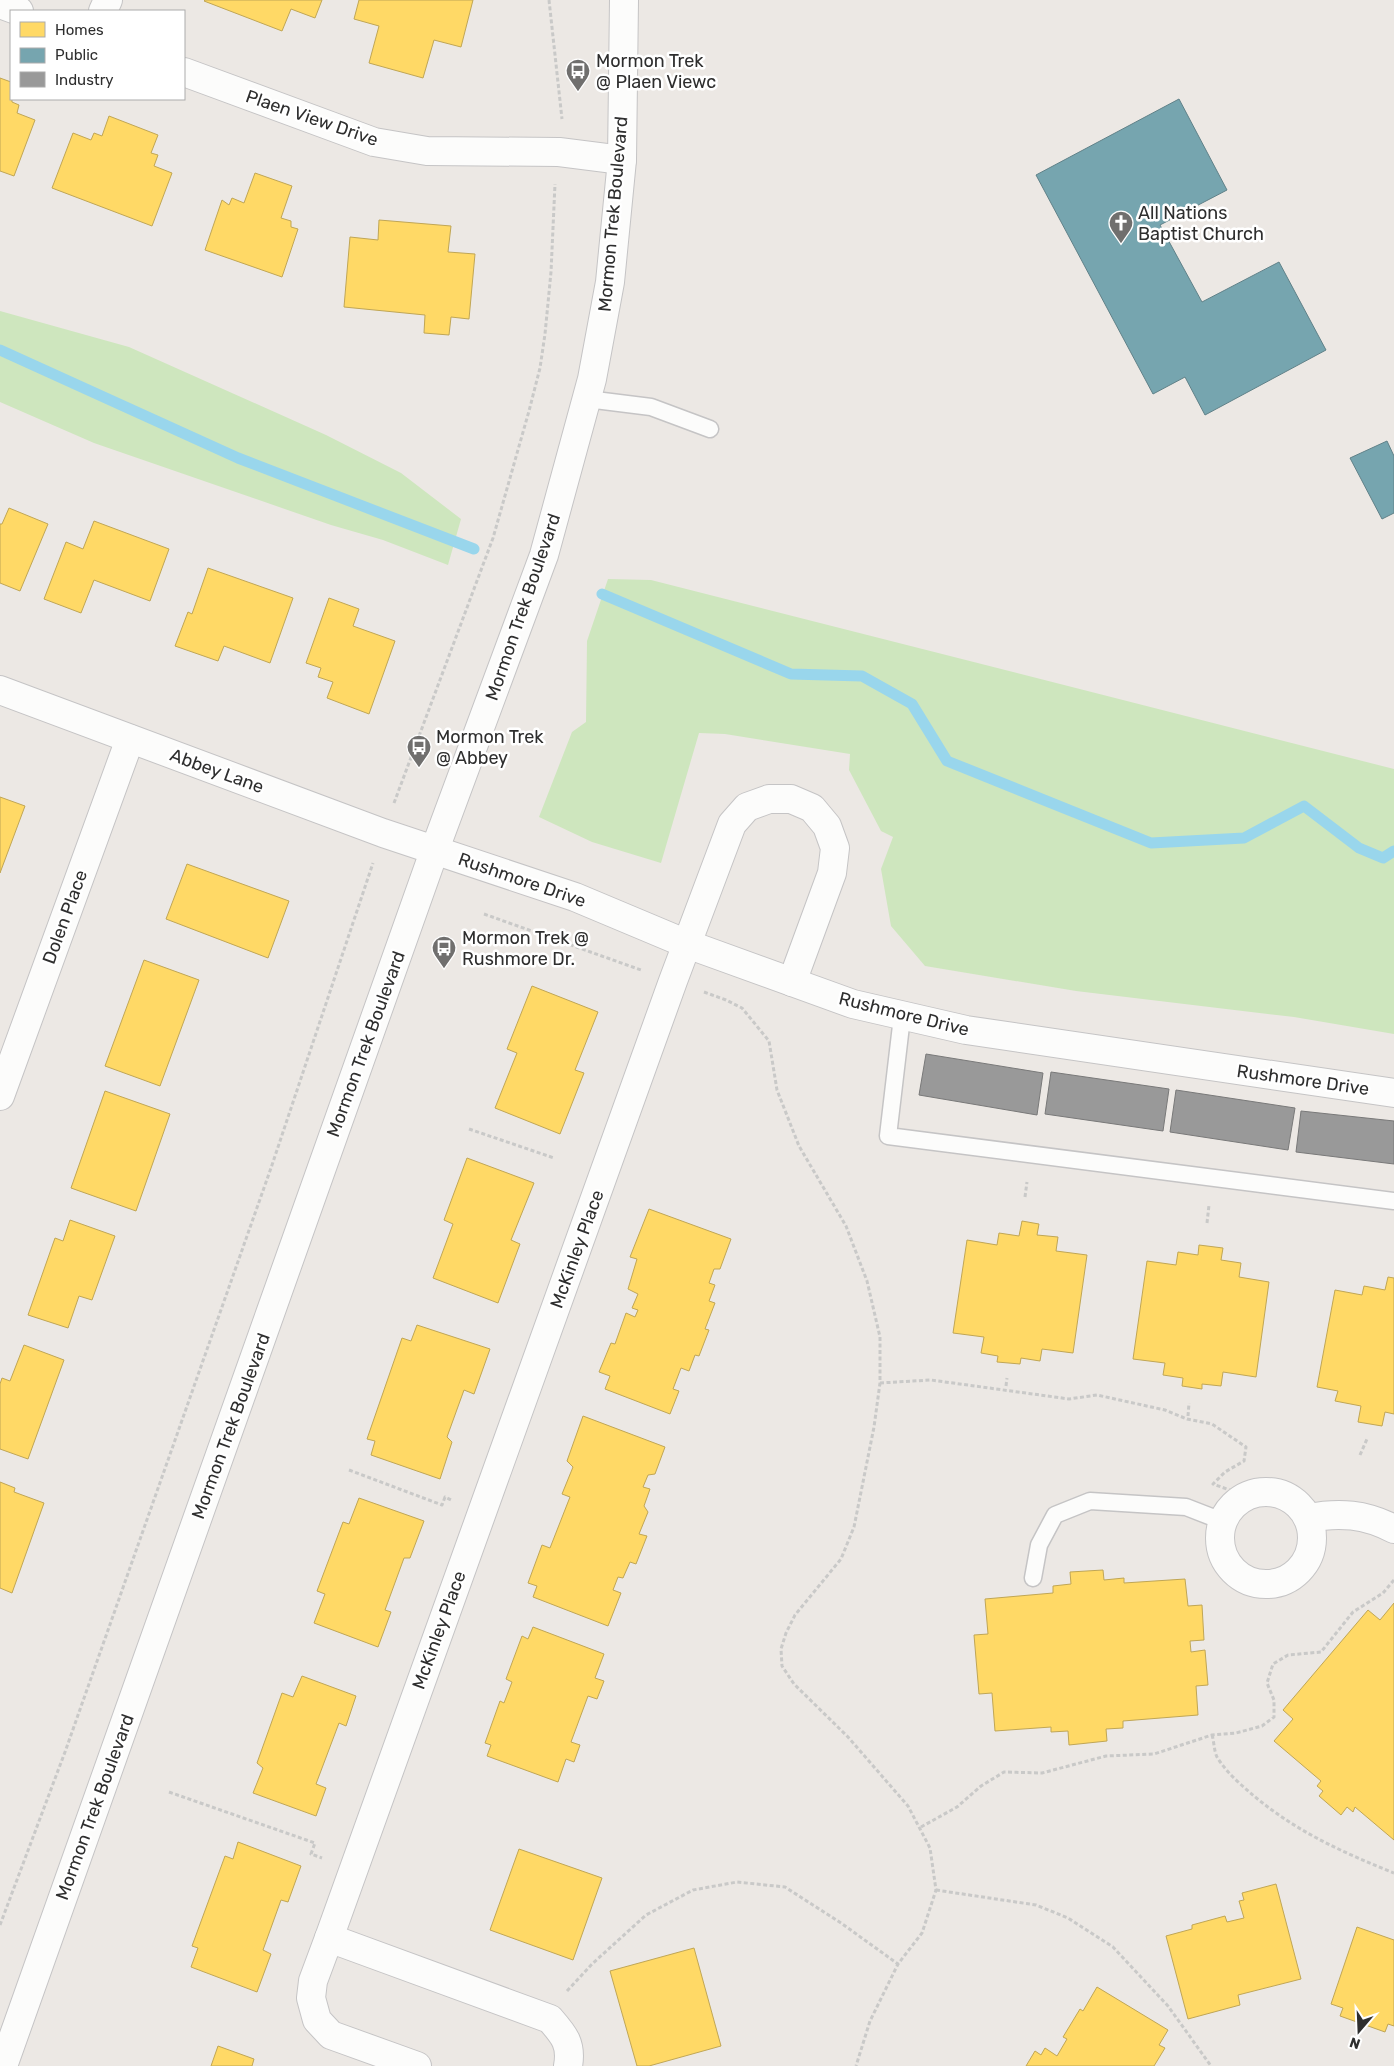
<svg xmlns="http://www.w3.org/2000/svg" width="1394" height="2066" viewBox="0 0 1394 2066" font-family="Rubik,sans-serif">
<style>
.green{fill:#cee6be}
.homes{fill:#ffd966;stroke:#c0a655}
.public{fill:#76a5af;stroke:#608188}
.industry{fill:#999;stroke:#797979}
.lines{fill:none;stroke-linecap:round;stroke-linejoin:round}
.stream{stroke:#99d6ec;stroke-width:11}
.lane-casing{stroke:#c5c4c5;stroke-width:19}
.street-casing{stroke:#c5c4c5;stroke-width:30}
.secondary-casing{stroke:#c5c4c5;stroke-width:30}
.path{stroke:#c9c9c8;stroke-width:3;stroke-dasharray:4 2.5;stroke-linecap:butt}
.lane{stroke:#fcfcfb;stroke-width:16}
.street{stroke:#fcfcfb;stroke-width:28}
.secondary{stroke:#fcfcfb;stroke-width:28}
.labels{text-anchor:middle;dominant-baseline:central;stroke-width:5;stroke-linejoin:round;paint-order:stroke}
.poi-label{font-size:18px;fill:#2e2e2e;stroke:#fff;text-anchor:start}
.street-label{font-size:18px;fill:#2e2e2e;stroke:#fff}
</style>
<rect width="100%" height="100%" fill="#ece8e4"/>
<g class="green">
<path d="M0,311L129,347L326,435L401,473L461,519L448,565L383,540L331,525L94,443L0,402Z"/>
<path d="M608,579L651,580L1394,769V1034L1294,1017L1076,991L925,966L891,926L881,869L893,837L881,831L849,770L850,754L725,734L699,733L661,863L592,842L539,817L572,732L586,722L587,641Z"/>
</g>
<g class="homes">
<path d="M205,0H322L315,18L291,9L282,31L204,1Z"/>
<path d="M359,0H473L461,47L434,40L423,78L369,63L379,26L354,19Z"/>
<path d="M0,78L11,82L12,102L19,105L17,113L35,120L14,176L0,171Z"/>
<path d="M109,116L158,135L151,153L158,155L154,166L172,173L152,226L52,188L73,133L91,140L94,133L102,136Z"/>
<path d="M255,173L292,186L281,218L291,221V227L298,229L282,277L205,250L222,200L229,205L232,198L244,203Z"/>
<path d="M379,220L451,226L448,252L475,254L469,319L451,317L449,335L424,333L425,315L344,307L350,237L378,240Z"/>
<path d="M9,508L48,524L20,591L0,583V524H2Z"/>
<path d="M94,521L169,549L150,601L94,580L81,613L44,599L66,542L83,549Z"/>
<path d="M208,568L293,598L270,663L224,646L218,661L175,646L188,612L192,614Z"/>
<path d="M329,598L359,609L353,626L395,641L369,714L327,698L333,682L318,677L321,668L306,663Z"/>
<path d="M0,797L25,806L0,873Z"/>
<path d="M187,864L289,901L268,958L166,919Z"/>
<path d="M144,960L199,980L160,1086L105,1066Z"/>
<path d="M532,986L598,1012L575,1070L584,1073L560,1134L495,1108L517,1053L507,1049Z"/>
<path d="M105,1091L170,1114L136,1211L71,1188Z"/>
<path d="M467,1158L534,1183L511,1240L520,1244L498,1303L433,1278L453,1224L444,1220Z"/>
<path d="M649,1209L731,1239L720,1269H714L709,1283L715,1285L709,1301L715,1303L705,1329L709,1330L699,1356L695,1355L689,1371L681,1368L673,1389L679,1391L670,1414L605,1389L610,1376L599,1372L611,1343L615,1344L626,1313L635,1317L638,1310L632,1308L638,1294L628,1289L637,1259L630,1257Z"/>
<path d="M70,1220L115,1236L92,1300L79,1296L68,1328L28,1315L55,1238L63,1241Z"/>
<path d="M1022,1221L1039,1224L1037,1235L1058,1237L1056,1251L1087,1255L1073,1353L1042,1349L1040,1361L1021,1358L1020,1364L997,1362L998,1356L981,1353L984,1337L953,1333L967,1240L997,1245L999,1233L1019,1236Z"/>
<path d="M1199,1245L1223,1248L1221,1260L1241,1263L1239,1277L1269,1282L1256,1377L1223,1372L1221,1386L1202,1384V1389L1182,1386L1183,1378L1163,1375L1165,1363L1133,1359L1147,1261L1176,1265L1178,1252L1198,1255Z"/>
<path d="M1388,1277L1394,1278V1414L1385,1412L1382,1426L1358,1422L1361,1406L1335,1401L1338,1391L1317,1387L1335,1290L1362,1295L1364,1286L1385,1290Z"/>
<path d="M417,1325L490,1349L474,1394L464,1390L447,1437L452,1442L440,1479L371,1455L375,1441L367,1439L402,1338L411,1341Z"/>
<path d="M24,1345L64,1360L28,1459L0,1449V1384L2,1378L10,1381Z"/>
<path d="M583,1416L665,1447L655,1474L648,1475L643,1487L650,1489L644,1506L648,1512L639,1534L647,1536L636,1564L630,1562L623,1578L618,1577L613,1590L621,1593L608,1626L533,1597L537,1586L528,1583L542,1545L550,1548L570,1497L562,1494L573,1467L567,1461Z"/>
<path d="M0,1482L15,1488L14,1492L44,1503L12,1593L0,1588Z"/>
<path d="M359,1498L424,1521L410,1558H404L385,1610L391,1612L378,1647L314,1623L325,1594L317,1591L343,1522L349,1524Z"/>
<path d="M1103,1570L1104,1580L1124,1578V1583L1185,1579L1188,1606L1202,1605L1204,1640L1190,1641L1191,1652L1205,1650L1208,1685L1196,1686L1198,1715L1123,1721V1728L1106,1729L1107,1741L1069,1745L1068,1731L1051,1732V1727L995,1731L992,1693L979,1694L974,1635L988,1634L985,1599L1053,1593V1586L1071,1584L1070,1572Z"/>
<path d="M1394,1603V1840L1355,1807L1353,1812L1347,1807L1341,1815L1319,1796L1323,1791L1317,1786L1321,1781L1274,1741L1293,1719L1283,1710L1368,1610L1380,1620Z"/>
<path d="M533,1627L604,1654L595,1678L604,1681L597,1699L588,1696L571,1742L580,1745L574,1762L566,1759L558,1782L487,1756L491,1745L485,1743L500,1701L504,1703L512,1682L506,1679L522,1636L528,1639Z"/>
<path d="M302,1676L356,1696L346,1726L339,1723L316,1784L326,1788L316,1816L253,1793L263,1768L257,1763L282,1693L293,1697Z"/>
<path d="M238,1842L301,1866L288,1902L281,1900L263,1950L271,1954L257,1992L191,1967L198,1948L192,1946L225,1856L233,1859Z"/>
<path d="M519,1849L602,1878L573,1960L490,1930Z"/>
<path d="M1276,1884L1301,1979L1238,1995L1240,2005L1188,2019L1166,1936L1192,1929V1925L1225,1916L1227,1922L1244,1918L1239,1901L1244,1900L1242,1893Z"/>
<path d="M1357,1927L1394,1940V2026L1388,2024L1385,2032L1340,2016L1343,2008L1331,2004Z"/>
<path d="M694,1948L721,2046L649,2066H637L610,1971Z"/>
<path d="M1097,1987L1168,2030L1159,2045L1165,2048L1154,2066H1026L1035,2051L1041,2055L1045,2048L1057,2056L1067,2039L1063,2037L1080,2009L1083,2011Z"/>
<path d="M218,2046L254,2059L252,2066H211Z"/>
</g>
<g class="public">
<path d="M1179,99L1227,190L1160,225L1202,302L1279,262L1326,350L1205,415L1185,377L1153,394L1036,175Z"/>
<path d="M1387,441L1394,456V513L1382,519L1350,458Z"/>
</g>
<g class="industry">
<path d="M926,1054L1043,1073L1037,1115L919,1095Z"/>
<path d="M1051,1072L1169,1089L1163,1131L1045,1114Z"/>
<path d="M1176,1090L1295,1108L1288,1150L1170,1132Z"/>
<path d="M1301,1111L1394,1121V1164L1296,1152Z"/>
</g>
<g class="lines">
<g class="stream">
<path d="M0,350L238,458L474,549"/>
<path d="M602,594L791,674L862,676L912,704L947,761L1151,843L1244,838L1304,806L1359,848L1383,858L1394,851"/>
</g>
<defs>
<g id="lane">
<path d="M587,399L651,407L710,429"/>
<path d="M902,1017L888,1136L1394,1201"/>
<path d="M1033,1578L1039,1545L1055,1515L1090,1501L1186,1507L1222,1521"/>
</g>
<g id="street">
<path d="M0,4L19,11"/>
<path d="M103,11L108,0"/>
<path d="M184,72L374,142L427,151L559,152L622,160"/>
<path d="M0,690L383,833L575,897L687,944L853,1004L966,1030L1394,1093"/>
<path d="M0,1096L130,739"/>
<circle cx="1266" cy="1538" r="46"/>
<path d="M1308,1518C1340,1512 1365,1514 1394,1529"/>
<path d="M329,1938L673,981L732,824L747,807L769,799H791L812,808L827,826L835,848L832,873L792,982"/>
<path d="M417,2066L331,2035L317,2020L311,1998L313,1981L329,1938L550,2019C564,2035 572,2044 568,2066"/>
</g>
<path id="secondary" d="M3,2066L435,849L544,555L592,379L610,282L622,160L624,0"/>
</defs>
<use href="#lane" class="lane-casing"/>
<use href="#street" class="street-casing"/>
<use href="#secondary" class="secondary-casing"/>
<g class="path">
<path d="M549,0L562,119"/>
<path d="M394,803L493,538L529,411L540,368L545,334L551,272L555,184"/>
<path d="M484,914L641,970"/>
<path d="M704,992L726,1000L742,1008L769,1041L777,1090L799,1146L846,1226L867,1281L880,1337V1383L874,1427L854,1527L841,1559L795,1615L786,1633L781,1649L782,1666L794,1684L848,1737L908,1806L930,1848L936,1890L922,1933L898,1964L870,2021L856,2066"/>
<path d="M469,1129L554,1158"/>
<path d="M1025,1197L1027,1182"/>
<path d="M1207,1223L1209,1205"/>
<path d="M880,1383L931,1380L1069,1399L1097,1395L1165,1410L1187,1419L1212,1424L1246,1447L1244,1461L1225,1472L1213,1484L1246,1496"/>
<path d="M1006,1386L1007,1378"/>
<path d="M1188,1416L1189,1403"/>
<path d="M1360,1455L1367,1439"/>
<path d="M349,1470L442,1505L445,1497L451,1500"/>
<path d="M1212,1735C1214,1741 1214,1751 1217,1757C1226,1772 1241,1785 1254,1796C1297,1832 1342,1852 1394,1873"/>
<path d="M169,1792L315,1843L311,1854L322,1858"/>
<path d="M921,1827L957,1807L981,1786L1004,1772L1042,1773L1106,1756L1154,1754L1212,1735L1236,1733L1262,1726L1274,1717V1700L1267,1683L1273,1664L1288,1655L1321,1652L1353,1612L1383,1593L1394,1580"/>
<path d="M936,1890L1036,1905L1068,1918L1113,1947L1168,2006L1211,2066"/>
<path d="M0,1925L65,1752L271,1168L373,863"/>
<path d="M567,1991L592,1964L646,1915L693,1890L737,1882L785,1887L841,1923L898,1964"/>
</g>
<use href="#lane" class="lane"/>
<use href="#street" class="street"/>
<use href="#secondary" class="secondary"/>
</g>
<defs>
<symbol id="bus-pin" viewBox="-11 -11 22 30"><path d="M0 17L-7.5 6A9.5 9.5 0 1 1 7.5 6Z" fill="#706f6e" stroke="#fff"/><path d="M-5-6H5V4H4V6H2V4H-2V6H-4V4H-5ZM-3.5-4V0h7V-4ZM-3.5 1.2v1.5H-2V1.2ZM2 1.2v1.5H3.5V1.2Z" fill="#fff"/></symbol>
<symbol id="church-pin" viewBox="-11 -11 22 30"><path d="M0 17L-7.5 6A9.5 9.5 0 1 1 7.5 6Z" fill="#706f6e" stroke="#fff"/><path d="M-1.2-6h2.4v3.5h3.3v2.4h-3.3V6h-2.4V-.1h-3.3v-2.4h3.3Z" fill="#fff"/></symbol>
</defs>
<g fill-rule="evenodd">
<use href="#bus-pin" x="564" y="57" width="28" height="38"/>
<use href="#church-pin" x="1107" y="209" width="28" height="38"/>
<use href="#bus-pin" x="405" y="733" width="28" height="38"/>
<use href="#bus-pin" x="430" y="934" width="28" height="38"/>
</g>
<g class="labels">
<g class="poi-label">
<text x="596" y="61">Mormon Trek<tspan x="596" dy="21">@ Plaen Viewc</tspan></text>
<text x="1138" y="213">All Nations<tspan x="1138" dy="21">Baptist Church</tspan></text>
<text x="436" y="737">Mormon Trek<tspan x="436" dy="21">@ Abbey</tspan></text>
<text x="462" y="938">Mormon Trek @<tspan x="462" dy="21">Rushmore Dr.</tspan></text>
</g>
<g class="street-label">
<text transform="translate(312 118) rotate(19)">Plaen View Drive</text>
<text transform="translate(613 214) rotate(-85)">Mormon Trek Boulevard</text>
<text transform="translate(523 607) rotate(-71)">Mormon Trek Boulevard</text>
<text transform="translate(217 771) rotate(20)">Abbey Lane</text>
<text transform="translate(522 880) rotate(19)">Rushmore Drive</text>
<text transform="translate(65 917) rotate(-70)">Dolen Place</text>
<text transform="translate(904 1014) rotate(14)">Rushmore Drive</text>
<text transform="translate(366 1044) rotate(-70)">Mormon Trek Boulevard</text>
<text transform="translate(1303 1080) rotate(8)">Rushmore Drive</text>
<text transform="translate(577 1249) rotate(-70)">McKinley Place</text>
<text transform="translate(231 1426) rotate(-70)">Mormon Trek Boulevard</text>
<text transform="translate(439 1630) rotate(-70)">McKinley Place</text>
<text transform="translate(95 1807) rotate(-70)">Mormon Trek Boulevard</text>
</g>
</g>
<rect x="10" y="10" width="175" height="90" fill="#ffffff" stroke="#ababab"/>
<rect x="20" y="22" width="25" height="15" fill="#ffd966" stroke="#ababab"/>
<text x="55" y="35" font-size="15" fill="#2e2e2e">Homes</text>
<rect x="20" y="48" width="25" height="15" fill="#76a5af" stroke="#ababab"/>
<text x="55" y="60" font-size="15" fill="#2e2e2e">Public</text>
<rect x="20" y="72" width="25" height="15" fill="#999999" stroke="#ababab"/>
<text x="55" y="85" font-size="15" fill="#2e2e2e">Industry</text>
<g transform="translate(1359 2031) rotate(199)" stroke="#ffffff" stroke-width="4" paint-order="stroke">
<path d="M0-4L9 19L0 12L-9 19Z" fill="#2e2e2e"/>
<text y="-8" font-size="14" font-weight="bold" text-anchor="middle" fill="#2e2e2e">N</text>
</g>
</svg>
